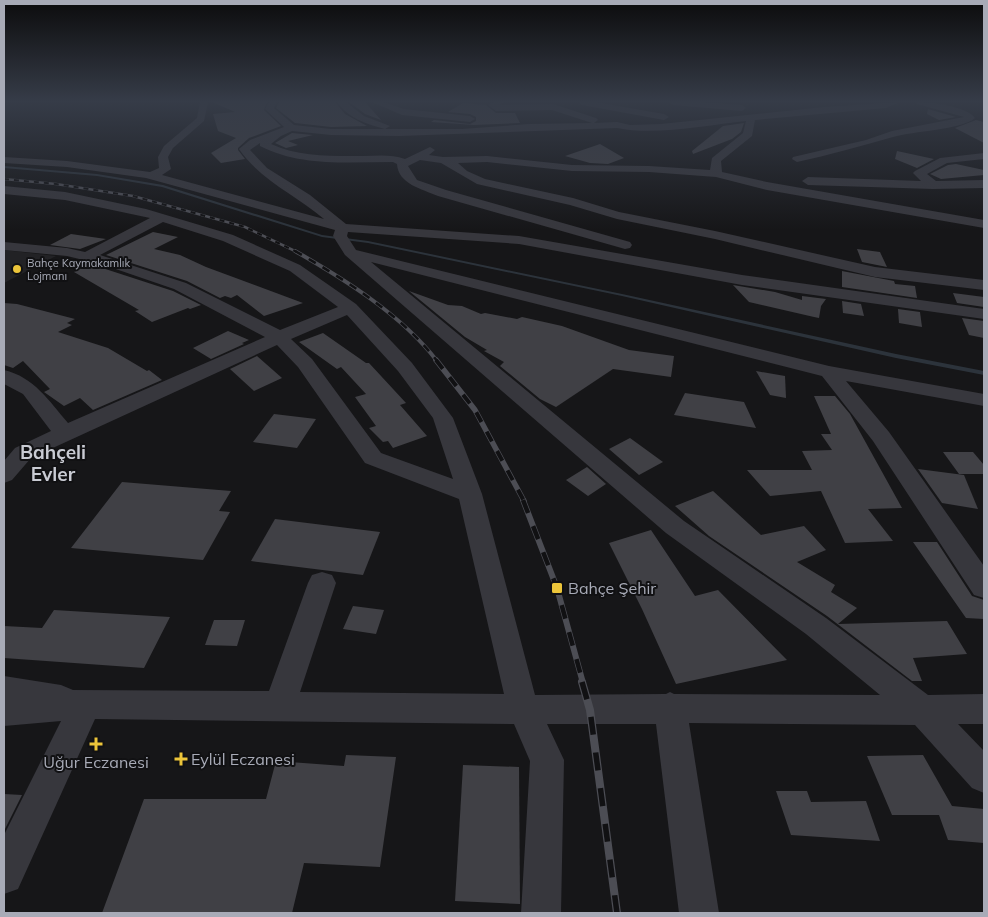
<svg xmlns="http://www.w3.org/2000/svg" width="988" height="917" viewBox="0 0 988 917" font-family="Mulish,sans-serif">
<style>
.built{fill:#222225}
.lines{fill:none;stroke-linecap:round;stroke-linejoin:round}
.stream{fill:#2c333b;fill-rule:evenodd}
.building{fill:#404045}
.minor{fill:#37373d;fill-rule:evenodd}
.rail-far4-casing{stroke:#4c4d54;stroke-width:2.5}
.rail-far3-casing{stroke:#4c4d54;stroke-width:4}
.rail-far2-casing{stroke:#4c4d54;stroke-width:5.5}
.rail-far1-casing{stroke:#4c4d54;stroke-width:6}
.rail-casing{stroke:#4c4d54;stroke-width:8}
.rail-far4{stroke:#111113;stroke-width:2;stroke-dasharray:5;stroke-linecap:butt}
.rail-far3{stroke:#111113;stroke-width:2.5;stroke-dasharray:8;stroke-linecap:butt}
.rail-far2{stroke:#111113;stroke-width:4;stroke-dasharray:11;stroke-linecap:butt}
.rail-far1{stroke:#111113;stroke-width:4.5;stroke-dasharray:14;stroke-linecap:butt}
.rail{stroke:#111113;stroke-width:5.5;stroke-dasharray:18;stroke-linecap:butt}
.poi-dot{fill:#ecc53a;stroke:#111113;stroke-width:2}
.labels{text-anchor:middle;dominant-baseline:central;stroke-width:4;stroke-linejoin:round;paint-order:stroke}
.far-poi-label{font-size:11px;fill:#a8abb7;stroke:#111113;text-anchor:start}
.near-poi-label{font-size:16px;fill:#a8abb7;stroke:#111113;text-anchor:start}
.district-label{font-size:19px;font-weight:bold;fill:#c9cbd3;stroke:#111113}
</style>
<rect width="100%" height="100%" fill="#161618"/>
<path class="built" d="M4,250L56,256L4,283Z"/>
<g class="lines">
<path class="stream" d="M4,166L97,174L163,185L322,235L368,241L622,294L896,354L984,371V375L896,358L622,296L368,243L322,237L162,187L97,176L4,168Z"/>
</g>
<g class="building">
<path d="M212,102H267L264,110L281,126L249,138L238,148V150L245,159L221,163L211,153L236,138L218,131L213,114L235,112Z"/>
<path d="M279,102H335L345,114L367,126L331,127L295,123L276,108Z"/>
<path d="M349,102H365L381,120L365,114Z"/>
<path d="M463,103L486,105L496,113H515L520,123L474,125L431,122L434,120L470,124L476,121V117L470,114L448,112Z"/>
<path d="M928,109L956,117L939,120L927,114Z"/>
<path d="M976,120L984,122V143L955,128Z"/>
<path d="M744,123L741,132L732,139L693,154L692,151L723,126Z"/>
<path d="M292,133L313,135L288,141L298,145L286,148L275,143Z"/>
<path d="M600,144L624,158L608,164L590,163L565,156Z"/>
<path d="M897,151L934,159L917,168L895,159Z"/>
<path d="M956,164L984,170V175L941,179L930,174L948,165Z"/>
<path d="M153,232L178,237L154,249L180,255L206,267L303,303L264,316L237,295L231,298L225,296L220,298L187,281L106,255Z"/>
<path d="M71,234L106,239L80,249L50,245Z"/>
<path d="M857,249L880,252L887,267L862,262Z"/>
<path d="M90,264L173,291L201,305L190,309L188,308L152,322L135,311L139,310L74,272Z"/>
<path d="M842,271L894,281L895,284L915,286L917,298L842,287Z"/>
<path d="M733,285L775,292L802,300V296L826,299L821,306L819,318L814,317L749,302Z"/>
<path d="M409,291L448,305L462,306L481,314L485,313L517,319L522,317L562,326L629,350L674,356L671,377L613,369L556,407L540,399L500,366L504,362L484,351L487,350L465,337Z"/>
<path d="M953,293L984,297V307L957,303Z"/>
<path d="M842,301L861,304L864,316L843,313Z"/>
<path d="M4,303L17,304L75,319L67,323L72,325L58,332L108,348L147,371L149,370L162,380L93,410L80,398L64,406L44,392L50,389L23,361L13,368L4,365Z"/>
<path d="M898,309L920,312L922,327L899,323Z"/>
<path d="M962,318L984,321V338L969,335Z"/>
<path d="M228,331L249,340L242,343L244,344L211,359L193,348Z"/>
<path d="M323,333L366,363H369L406,403L400,405L427,436L393,448L388,441L383,442L369,428L376,426L355,397L366,394L341,367L337,369L299,342Z"/>
<path d="M257,356L282,378L254,391L230,369Z"/>
<path d="M756,371L785,376L786,398L770,395Z"/>
<path d="M685,393L744,402L756,428L674,415Z"/>
<path d="M814,396H835L850,414L902,508L868,509L893,541L845,543L821,491L770,496L747,470H812L802,451L832,450L821,434H831Z"/>
<path d="M274,414L316,419L297,448L253,442Z"/>
<path d="M630,438L663,462L639,475L609,449Z"/>
<path d="M943,452H973L984,465V474H959Z"/>
<path d="M587,467L606,484L588,496L566,480Z"/>
<path d="M918,469L964,475L978,509L942,503Z"/>
<path d="M122,482L231,491L219,511L230,512L203,560L71,548Z"/>
<path d="M713,491L761,535L804,526L826,550L797,562L835,585L831,592L857,608L838,624L947,621L967,654L913,658L922,681H912L827,616L709,536L675,506Z"/>
<path d="M275,519L380,532L363,575L251,561Z"/>
<path d="M651,530L695,596L718,590L787,660L676,684L642,609L609,543Z"/>
<path d="M913,542H937L972,596L984,600V619L966,618Z"/>
<path d="M353,606L384,610L376,634L343,629Z"/>
<path d="M54,610L170,617L144,668L4,658V626L42,628Z"/>
<path d="M214,620H245L237,646L205,645Z"/>
<path d="M346,755L396,757L380,867L304,863L292,913H102L144,799H266L276,761L344,766Z"/>
<path d="M923,755L952,806L984,809V843L948,840L939,815H892L867,756Z"/>
<path d="M463,765L519,767L520,904L455,901Z"/>
<path d="M776,791H807L811,802L866,801L880,841L791,835Z"/>
<path d="M4,794L22,795L4,831Z"/>
</g>
<g class="lines">
<g class="minor">
<path d="M200,102H208L204,121L173,148L168,157L171,169L162,175L324,219C296,195 260,180 239,149L250,140L284,127L265,109L269,102H277L274,108L294,125L331,129H462L529,124L592,123L552,110L496,111L488,105L493,102H504L499,105L553,104L596,118L598,120L594,123L617,122L630,125L661,124L824,107L900,102L886,108L755,120L752,136L721,161L722,172L767,182L984,220V228L767,190L716,177L649,172L572,171L487,162L458,163L467,171L485,179L573,198L619,212L715,231L875,267L984,280V290L875,277L715,239L617,219L570,205L477,184L441,163L420,160L408,166L417,180L446,190L630,242L632,245L630,248L625,249L438,196C422,189 398,184 397,164L393,162C348,162 301,167 260,146V143L250,150L267,168L310,195L346,224L519,236L742,275L984,309V319L742,285L519,244L348,232L347,236L356,250L829,366L984,394V406L846,381L889,432L984,566V598L974,595L873,441L822,376L371,262L684,521L826,618L928,695L984,694V724H958L984,751V793L972,788L915,725L689,723L719,913H679L656,724H547L564,760L561,913H521L530,761L514,724L95,719L18,889L4,894V835L61,721L4,726V676L61,685L73,690L269,691L308,583L312,575L322,572L332,575L336,583L300,692L504,694L459,499L365,463L298,367L277,345L31,458L12,480L4,483V461L15,448L51,431L23,394L4,384V370C34,377 49,401 68,423L265,337L174,289L104,265L67,256L4,250V242L67,248L85,252L150,218L65,200L4,194V186L65,192L146,209L233,235L300,265L356,304L412,363L453,418L482,494L535,695L666,694L670,692L674,694L880,695L806,634L666,533L345,255L333,236L335,230L146,178L67,167L4,163V157L67,161L150,172L159,168L158,157L164,146L197,118ZM746,121L743,133L712,158L710,170L649,166L572,165L487,156L443,157L429,155L435,150L430,147L405,159C391,154 377,156 363,156C332,156 299,157 271,144L281,136L292,131L331,135L399,136L617,128C654,136 708,125 746,121ZM163,222L223,241L290,271L338,307L280,330L186,283L100,255ZM347,315L398,371L433,418L453,479L381,453L312,359L291,339Z"/>
<path d="M337,102H346L364,116L390,126L385,129C366,124 348,118 337,102Z"/>
<path d="M372,102H383L404,109L470,116L475,119L470,122L402,115Z"/>
<path d="M578,102H595L664,114L669,117L664,120L582,105Z"/>
<path d="M669,102H701L742,105L746,108L742,111L673,105Z"/>
<path d="M916,102C931,102 966,106 975,118C961,130 913,131 893,137C861,146 829,155 797,162L792,159L793,157L866,140L892,131L964,117L917,104Z"/>
<path d="M984,153V159L947,163L927,174L936,181L984,180V188L933,189L808,185L802,181L808,177L921,181L913,173L915,171L940,158Z"/>
</g>
<defs>
<path id="rail-far4" d="M4,179L56,184L133,196L245,227L297,252"/>
<path id="rail-far3" d="M295,251C344,279 402,315 437,361"/>
<path id="rail-far2" d="M436,360L475,410L524,501"/>
<path id="rail-far1" d="M523,500L557,588L583,683"/>
<path id="rail" d="M582,682L590,710L617,913"/>
</defs>
<use href="#rail-far4" class="rail-far4-casing"/>
<use href="#rail-far3" class="rail-far3-casing"/>
<use href="#rail-far2" class="rail-far2-casing"/>
<use href="#rail-far1" class="rail-far1-casing"/>
<use href="#rail" class="rail-casing"/>
<use href="#rail-far4" class="rail-far4"/>
<use href="#rail-far3" class="rail-far3"/>
<use href="#rail-far2" class="rail-far2"/>
<use href="#rail-far1" class="rail-far1"/>
<use href="#rail" class="rail"/>
</g>
<linearGradient id="sky" x2="0" y2="1"><stop stop-color="#0c0c0d"/><stop offset="0.44" stop-color="#363c48"/><stop offset="1" stop-color="#363c48" stop-opacity="0"/></linearGradient>
<rect width="988" height="230" fill="url(#sky)"/>
<g class="poi-dot">
<circle cx="17" cy="269" r="5"/>
<rect x="551" y="582" width="12" height="12" rx="2.5"/>
<path d="M93.5 736.5h5v5h5v5h-5v5h-5v-5h-5v-5h5z"/>
<path d="M178.5 751.5h5v5h5v5h-5v5h-5v-5h-5v-5h5z"/>
</g>
<g class="labels">
<g class="far-poi-label">
<text x="27" y="263">Bahçe Kaymakamlık<tspan x="27" dy="13">Lojmanı</tspan></text>
</g>
<g class="near-poi-label">
<text x="568" y="588">Bahçe Şehir</text>
<text x="191" y="759">Eylül Eczanesi</text>
<text x="96" y="762" text-anchor="middle">Uğur Eczanesi</text>
</g>
<g class="district-label">
<text x="53" y="452">Bahçeli<tspan x="53" dy="22">Evler</tspan></text>
</g>
</g>
<rect width="988" height="917" fill="none" stroke="#a8abb7" stroke-width="10"/>
</svg>
